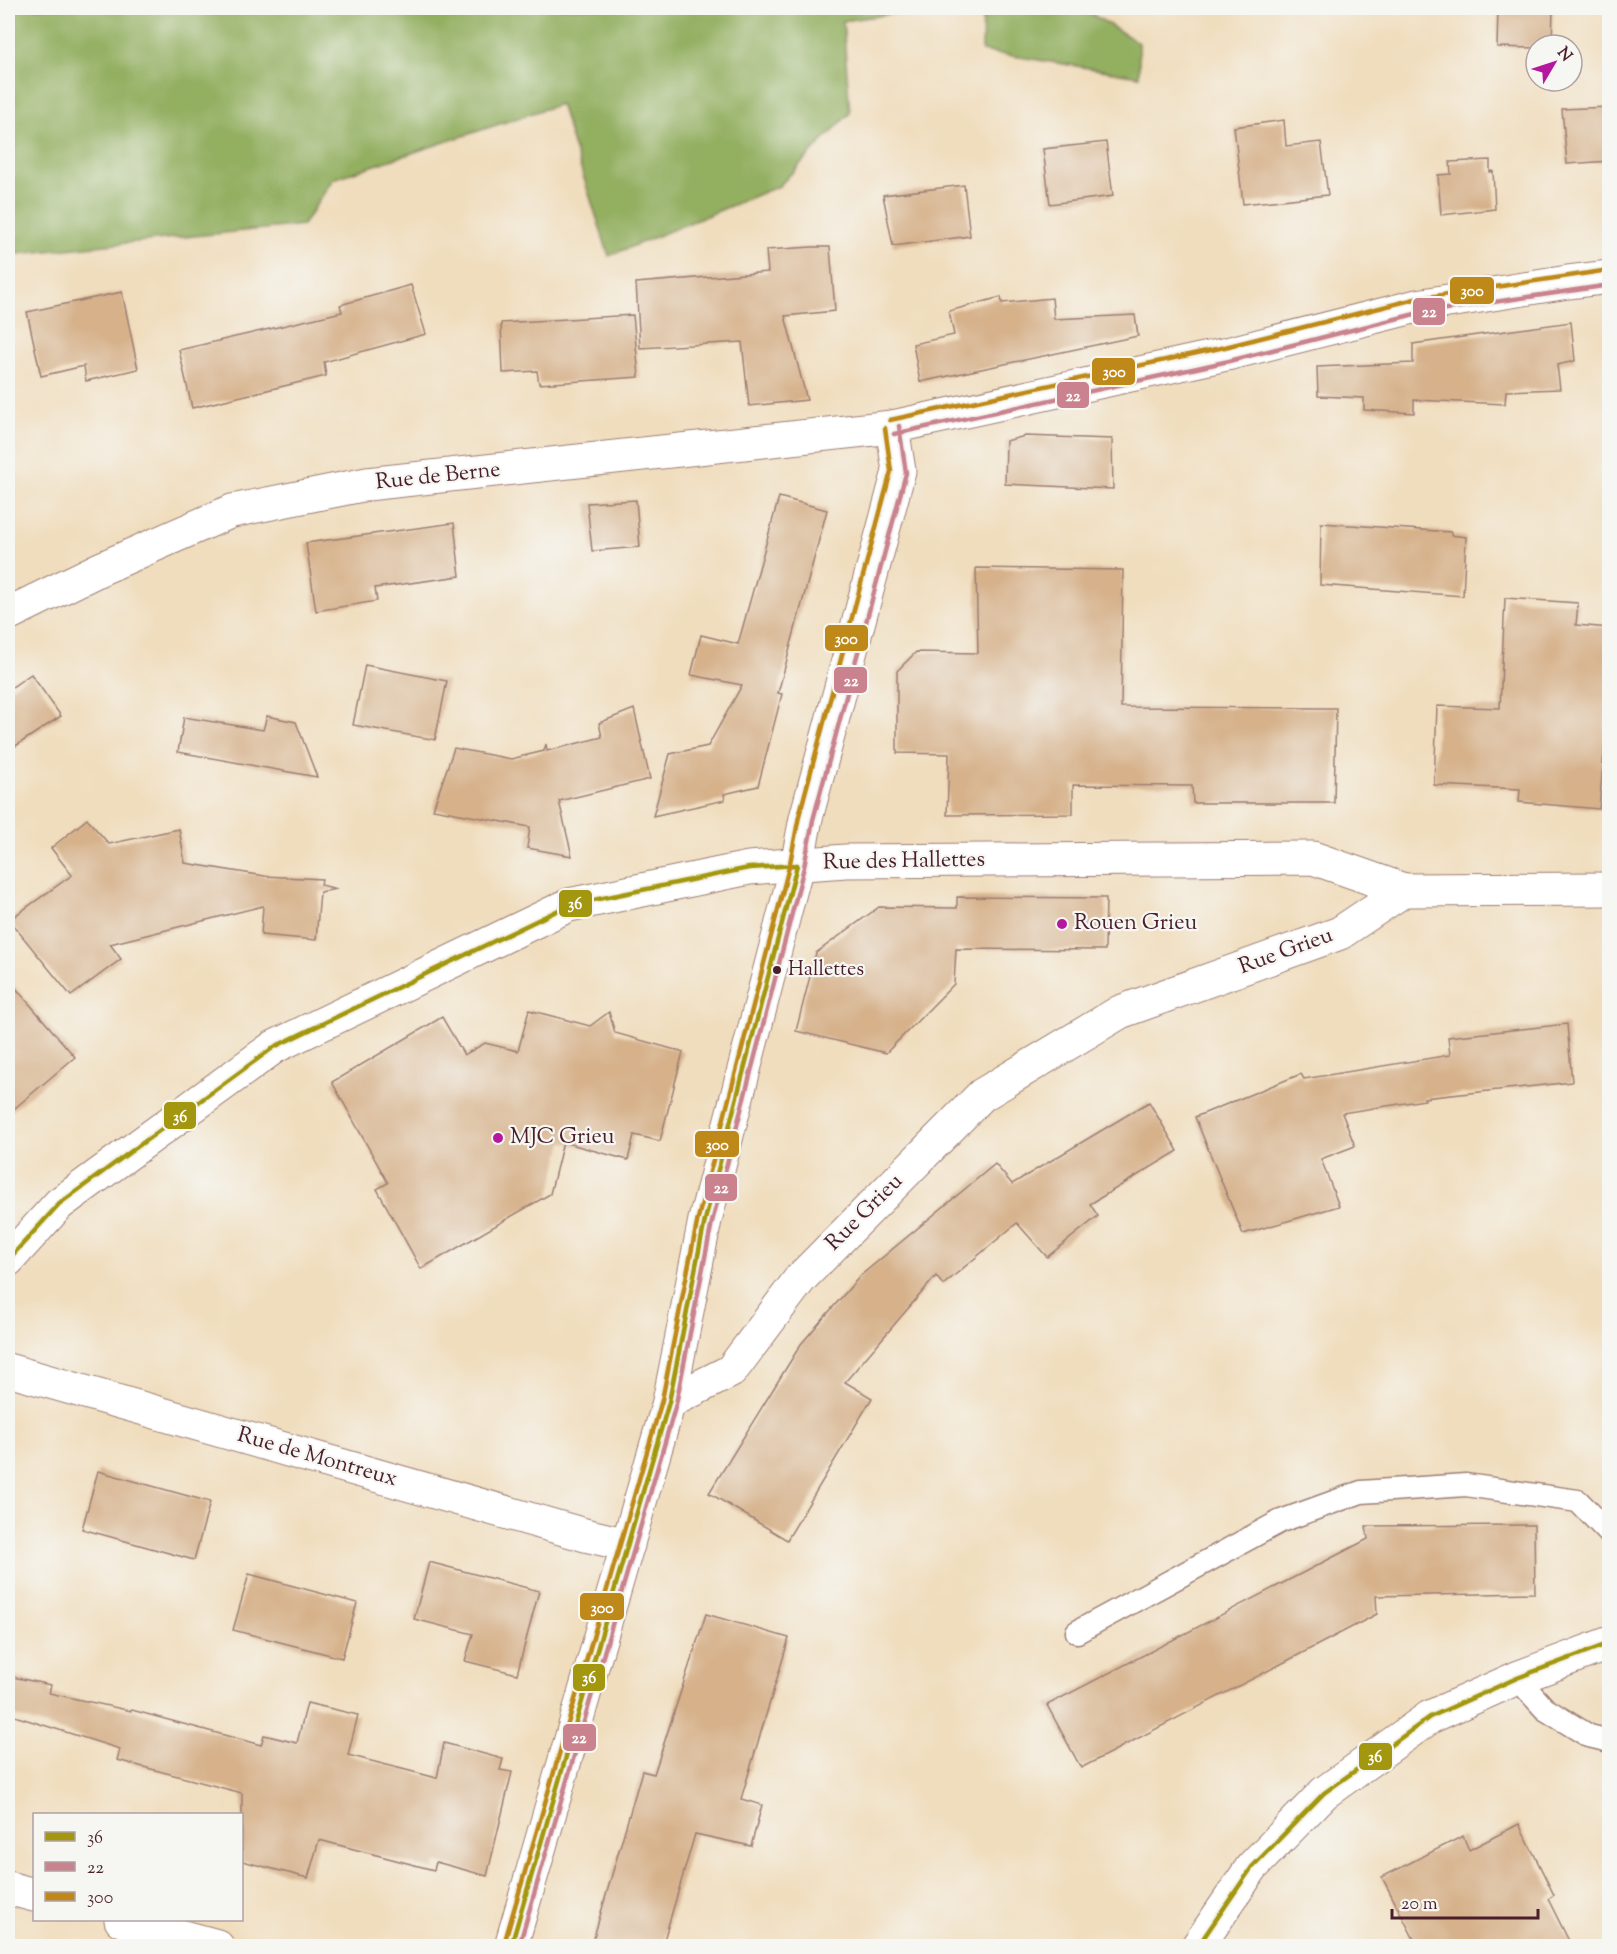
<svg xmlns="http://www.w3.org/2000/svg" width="1617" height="1954" viewBox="0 0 1617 1954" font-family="'Sorts Mill Goudy',serif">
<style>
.forest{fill:#93af61;stroke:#6e6746;stroke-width:1.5}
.building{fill:#d6b18a}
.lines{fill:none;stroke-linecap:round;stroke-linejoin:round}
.lane-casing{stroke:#9d7e74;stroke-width:25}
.street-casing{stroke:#9d7e74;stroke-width:35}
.lane{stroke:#fff;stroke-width:22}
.street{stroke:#fff;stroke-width:33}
.bus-1-casing{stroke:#f6f6f2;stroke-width:9}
.bus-2-casing{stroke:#f6f6f2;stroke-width:9}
.bus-3-casing{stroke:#f6f6f2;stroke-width:9}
.bus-1{stroke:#a3970f;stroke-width:4.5}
.bus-2{stroke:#c9828e;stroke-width:4.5}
.bus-3{stroke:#be8919;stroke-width:4.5}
.poi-dot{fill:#b5179e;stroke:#f6f6f2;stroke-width:2}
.bus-dot{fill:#4a1f2b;stroke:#f6f6f2;stroke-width:2}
.labels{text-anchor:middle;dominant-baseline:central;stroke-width:4.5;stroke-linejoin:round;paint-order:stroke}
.bus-label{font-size:20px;fill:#4a1f2b;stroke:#f6f6f2;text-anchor:start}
.street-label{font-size:22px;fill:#4a1f2b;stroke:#f6f6f2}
.poi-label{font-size:22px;fill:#4a1f2b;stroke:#f6f6f2;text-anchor:start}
.line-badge{stroke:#f6f6f2;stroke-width:2}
.badge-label{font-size:16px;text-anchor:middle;font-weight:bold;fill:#fff}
</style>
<rect width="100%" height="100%" fill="#f6f6f2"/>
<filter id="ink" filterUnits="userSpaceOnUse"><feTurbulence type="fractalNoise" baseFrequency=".0167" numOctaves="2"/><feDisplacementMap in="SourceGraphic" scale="12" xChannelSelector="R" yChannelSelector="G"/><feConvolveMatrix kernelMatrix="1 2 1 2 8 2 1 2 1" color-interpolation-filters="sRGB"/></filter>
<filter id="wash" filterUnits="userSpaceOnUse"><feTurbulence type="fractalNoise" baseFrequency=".008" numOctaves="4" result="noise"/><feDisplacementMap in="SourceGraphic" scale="24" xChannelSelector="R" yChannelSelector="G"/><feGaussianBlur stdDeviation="1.35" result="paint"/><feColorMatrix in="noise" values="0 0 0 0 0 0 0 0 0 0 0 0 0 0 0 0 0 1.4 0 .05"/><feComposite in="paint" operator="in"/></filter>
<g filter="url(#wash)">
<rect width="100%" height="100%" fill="#f0ddbd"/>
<g class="forest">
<path d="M8,8H932L843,21L850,113L779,186L609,256L560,104L333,179L303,225L8,255Z"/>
<path d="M983,8H1082L1139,43V76L982,51Z"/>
</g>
<g id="blocks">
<g class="building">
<path d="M1498,8H1553L1552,45H1536V48L1497,47Z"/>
<path d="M1610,107V161L1567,164L1562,109Z"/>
<path d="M1284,120L1286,146L1321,142L1328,195L1243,204L1234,127Z"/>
<path d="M1106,142L1113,196L1050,204L1043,149Z"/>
<path d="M1490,160V172L1493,171L1495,209L1441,215L1438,175L1451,174L1450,162Z"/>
<path d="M964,185L970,236L893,246L883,195Z"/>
<path d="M812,247H830L835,311L785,316L807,400L749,406L742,342L640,348L636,283L768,272L766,250Z"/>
<path d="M411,285L426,334L324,362L326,376L192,408L179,350L342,312L340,305Z"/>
<path d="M122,292L138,369L86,381L84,366L41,376L27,312Z"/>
<path d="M1001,297L1002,303L1052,298L1054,319L1135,315L1138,336L920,382L913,344L954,335L949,311Z"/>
<path d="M633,315L639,377L539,384L537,371L503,373L501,323Z"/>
<path d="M1571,322L1575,361L1557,365L1560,389L1506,391L1505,404L1414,400V413L1364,410V398L1318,396L1317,367L1413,363V344Z"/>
<path d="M1025,436L1112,439L1113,489L1005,484L1006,441Z"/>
<path d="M779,497L827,510L778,693L782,694L758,786L724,794L725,800L653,816L670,754L708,746L742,685L691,675L701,635L738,644Z"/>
<path d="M636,500L640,547L592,551L587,503Z"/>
<path d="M454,523L460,576L375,588L377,601L316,611L306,543Z"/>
<path d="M1321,523L1451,532V535L1466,537L1463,596L1320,585Z"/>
<path d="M976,568L1123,570L1121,707L1336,708L1334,803H1193L1192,786L1073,785V814L947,815L949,754L897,753V671L916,652L978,653Z"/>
<path d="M1505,598L1578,603L1576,625L1610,628V717H1607L1599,809L1519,802L1520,789L1434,785L1437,706L1500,708Z"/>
<path d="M365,665L447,681L435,740L353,725Z"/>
<path d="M31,674L61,716L8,751V690Z"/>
<path d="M634,709L650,779L559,801L572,856L527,848L530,827L433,809L454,748L511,759L544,751L546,744L547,751L602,737L599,723Z"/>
<path d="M267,716L296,722L317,777L178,752L184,717L263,730Z"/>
<path d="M87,819L109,844L179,829L185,863L265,876L322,879L321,885L337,889L320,892L316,940L261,935L263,906L110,944L121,959L71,996L9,920L72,875L51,848Z"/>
<path d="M957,897L1106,898L1105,950L956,949L954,984L886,1053L796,1031L816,953L879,907L957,908Z"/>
<path d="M8,979L75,1057L8,1114Z"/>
<path d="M529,1010L590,1026L609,1012L615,1033L683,1052L660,1141L634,1135L628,1160L563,1142L550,1194L421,1269L377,1189L388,1183L332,1082L442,1017L464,1055L485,1043L518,1051Z"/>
<path d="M1567,1024L1572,1082L1424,1098L1425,1100L1342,1113L1355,1146L1321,1159L1339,1206L1243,1234L1195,1117L1301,1074L1304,1079L1450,1055L1448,1037Z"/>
<path d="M1149,1102L1178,1151L1090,1204L1098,1216L1047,1257L1017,1223L943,1285L936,1276L845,1382L872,1398L787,1540L709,1493L801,1344L860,1276L995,1164L1012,1184Z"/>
<path d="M98,1471L210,1502L194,1560L82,1529Z"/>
<path d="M1534,1525L1535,1593L1376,1596L1377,1614L1081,1768L1047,1705L1368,1539L1366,1526Z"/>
<path d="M429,1562L539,1591L517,1674L465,1661L473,1634L414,1619Z"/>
<path d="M249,1574L357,1603L342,1658L233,1630Z"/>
<path d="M706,1614L789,1638L741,1799L762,1805L751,1846L695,1834L662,1947H591L642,1771L654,1774Z"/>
<path d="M8,1676L51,1685L49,1693L131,1711L132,1710L261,1745L264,1735L297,1743L307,1703L358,1715L348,1755L437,1778L444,1743L503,1759L500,1770L512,1772L487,1876L436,1862L434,1870L319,1840L308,1878L242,1861V1793L117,1760L120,1749L8,1714Z"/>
<path d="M1519,1824L1554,1895L1548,1899L1572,1947H1418L1382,1877L1463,1836L1469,1850Z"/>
</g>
</g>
</g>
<g filter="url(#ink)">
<use href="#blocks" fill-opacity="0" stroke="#9d7e74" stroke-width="1.5"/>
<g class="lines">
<defs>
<g id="lane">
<path d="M1077,1632L1281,1521L1361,1492L1466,1485L1578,1501L1610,1534"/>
<path d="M1517,1678L1545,1709L1589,1736L1610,1741"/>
</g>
<g id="street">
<path d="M8,614L100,569L232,511L367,484L892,427L1227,354L1417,306L1568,282L1610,277"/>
<path d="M8,1260L59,1204L274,1047L569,905L749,868L846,861L1313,858L1404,890"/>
<path d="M8,1370L585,1535L628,1545"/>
<path d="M669,1402L731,1371L800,1279L982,1095L1120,1012L1340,933L1404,890L1610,889"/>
<path d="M8,1888L34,1895"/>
<path d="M121,1920L217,1946"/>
<path d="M511,1946L669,1402L705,1220L797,865L806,818L899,471L892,427"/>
<path d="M1198,1946L1252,1867L1324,1793L1430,1717L1517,1678L1610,1643"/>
</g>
</defs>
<use href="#lane" class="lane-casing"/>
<use href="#street" class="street-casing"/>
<use href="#lane" class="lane"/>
<use href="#street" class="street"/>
<defs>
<g id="bus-1">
<path d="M8,1260L59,1204L274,1047L569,905L749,868L797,865"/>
<path d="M511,1946L669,1402L705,1220L797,865"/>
<path d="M1198,1946L1252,1867L1324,1793L1430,1717L1517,1678L1610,1643"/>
</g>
<g id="bus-2">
<path d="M894,434L1229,361L1419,313L1610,285"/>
<path d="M519,1946L676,1404L712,1222L804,867L813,820L906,473L899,426"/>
</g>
<g id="bus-3">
<path d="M890,420L1225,347L1415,299L1609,270"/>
<path d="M504,1944L662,1400L698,1218L790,863L799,816L891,471L885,428"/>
</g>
</defs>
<use href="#bus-1" class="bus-1-casing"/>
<use href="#bus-2" class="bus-2-casing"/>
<use href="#bus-3" class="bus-3-casing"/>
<use href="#bus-1" class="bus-1"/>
<use href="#bus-2" class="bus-2"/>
<use href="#bus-3" class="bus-3"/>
</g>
</g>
<g class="poi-dot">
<circle cx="1062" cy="924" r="6"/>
<circle cx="498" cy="1138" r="6"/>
</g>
<circle class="bus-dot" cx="777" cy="970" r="5"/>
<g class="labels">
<g class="bus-label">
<text x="788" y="970">Hallettes</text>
</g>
<g class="street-label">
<text transform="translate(438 477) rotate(-6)">Rue de Berne</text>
<text transform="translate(904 862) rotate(-1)">Rue des Hallettes</text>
<text transform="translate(1286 952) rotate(-20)">Rue Grieu</text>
<text transform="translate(865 1213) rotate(-45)">Rue Grieu</text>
<text transform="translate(317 1458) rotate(16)">Rue de Montreux</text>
</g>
<g class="poi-label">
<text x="1074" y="924">Rouen Grieu</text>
<text x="510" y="1138">MJC Grieu</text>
</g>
</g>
<g class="line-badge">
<rect x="1449" y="276" width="46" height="29" rx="6" fill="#be8919"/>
<rect x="1412" y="297" width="34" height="29" rx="6" fill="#c9828e"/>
<rect x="1091" y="357" width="45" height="29" rx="6" fill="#be8919"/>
<rect x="1056" y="381" width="34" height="28" rx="6" fill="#c9828e"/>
<rect x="824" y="624" width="45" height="28" rx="6" fill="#be8919"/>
<rect x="833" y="666" width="35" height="28" rx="6" fill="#c9828e"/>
<rect x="558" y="889" width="35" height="29" rx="6" fill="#a3970f"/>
<rect x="163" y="1101" width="34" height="29" rx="6" fill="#a3970f"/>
<rect x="694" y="1130" width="46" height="28" rx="6" fill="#be8919"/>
<rect x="704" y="1173" width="34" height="29" rx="6" fill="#c9828e"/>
<rect x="579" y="1592" width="46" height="29" rx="6" fill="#be8919"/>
<rect x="572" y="1663" width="34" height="29" rx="6" fill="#a3970f"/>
<rect x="562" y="1723" width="35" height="29" rx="6" fill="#c9828e"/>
<rect x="1358" y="1742" width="35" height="29" rx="6" fill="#a3970f"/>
</g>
<g class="badge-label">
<text x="1472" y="296">300</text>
<text x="1429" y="317">22</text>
<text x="1114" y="377">300</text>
<text x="1073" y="401">22</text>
<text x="846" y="644">300</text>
<text x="851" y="686">22</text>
<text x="575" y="909">36</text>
<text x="180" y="1122">36</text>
<text x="717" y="1150">300</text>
<text x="721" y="1193">22</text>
<text x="602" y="1613">300</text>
<text x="589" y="1683">36</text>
<text x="579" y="1743">22</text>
<text x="1375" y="1762">36</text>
</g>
<rect width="1617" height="1954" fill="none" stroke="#f6f6f2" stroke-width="30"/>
<rect x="33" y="1813" width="210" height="108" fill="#f6f6f2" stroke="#b1a0a2" stroke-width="1.5"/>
<rect x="45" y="1832" width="30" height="9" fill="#a3970f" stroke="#b1a0a2" stroke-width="1.5"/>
<text x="87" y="1843" font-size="18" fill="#4a1f2b">36</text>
<rect x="45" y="1862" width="30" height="9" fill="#c9828e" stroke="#b1a0a2" stroke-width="1.5"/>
<text x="87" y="1873" font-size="18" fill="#4a1f2b">22</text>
<rect x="45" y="1892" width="30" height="9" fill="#be8919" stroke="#b1a0a2" stroke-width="1.5"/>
<text x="87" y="1903" font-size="18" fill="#4a1f2b">300</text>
<g transform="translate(1554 63) rotate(51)"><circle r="28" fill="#f6f6f2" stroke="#b1a0a2" stroke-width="1.5"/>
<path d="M0-4.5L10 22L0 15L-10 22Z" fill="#b5179e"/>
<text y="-9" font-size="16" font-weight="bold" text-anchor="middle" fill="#4a1f2b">N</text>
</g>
<path d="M1392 1909v9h146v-9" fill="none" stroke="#4a1f2b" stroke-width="3"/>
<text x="1401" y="1909" font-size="18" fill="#4a1f2b" stroke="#f6f6f2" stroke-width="4.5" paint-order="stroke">20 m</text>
</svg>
